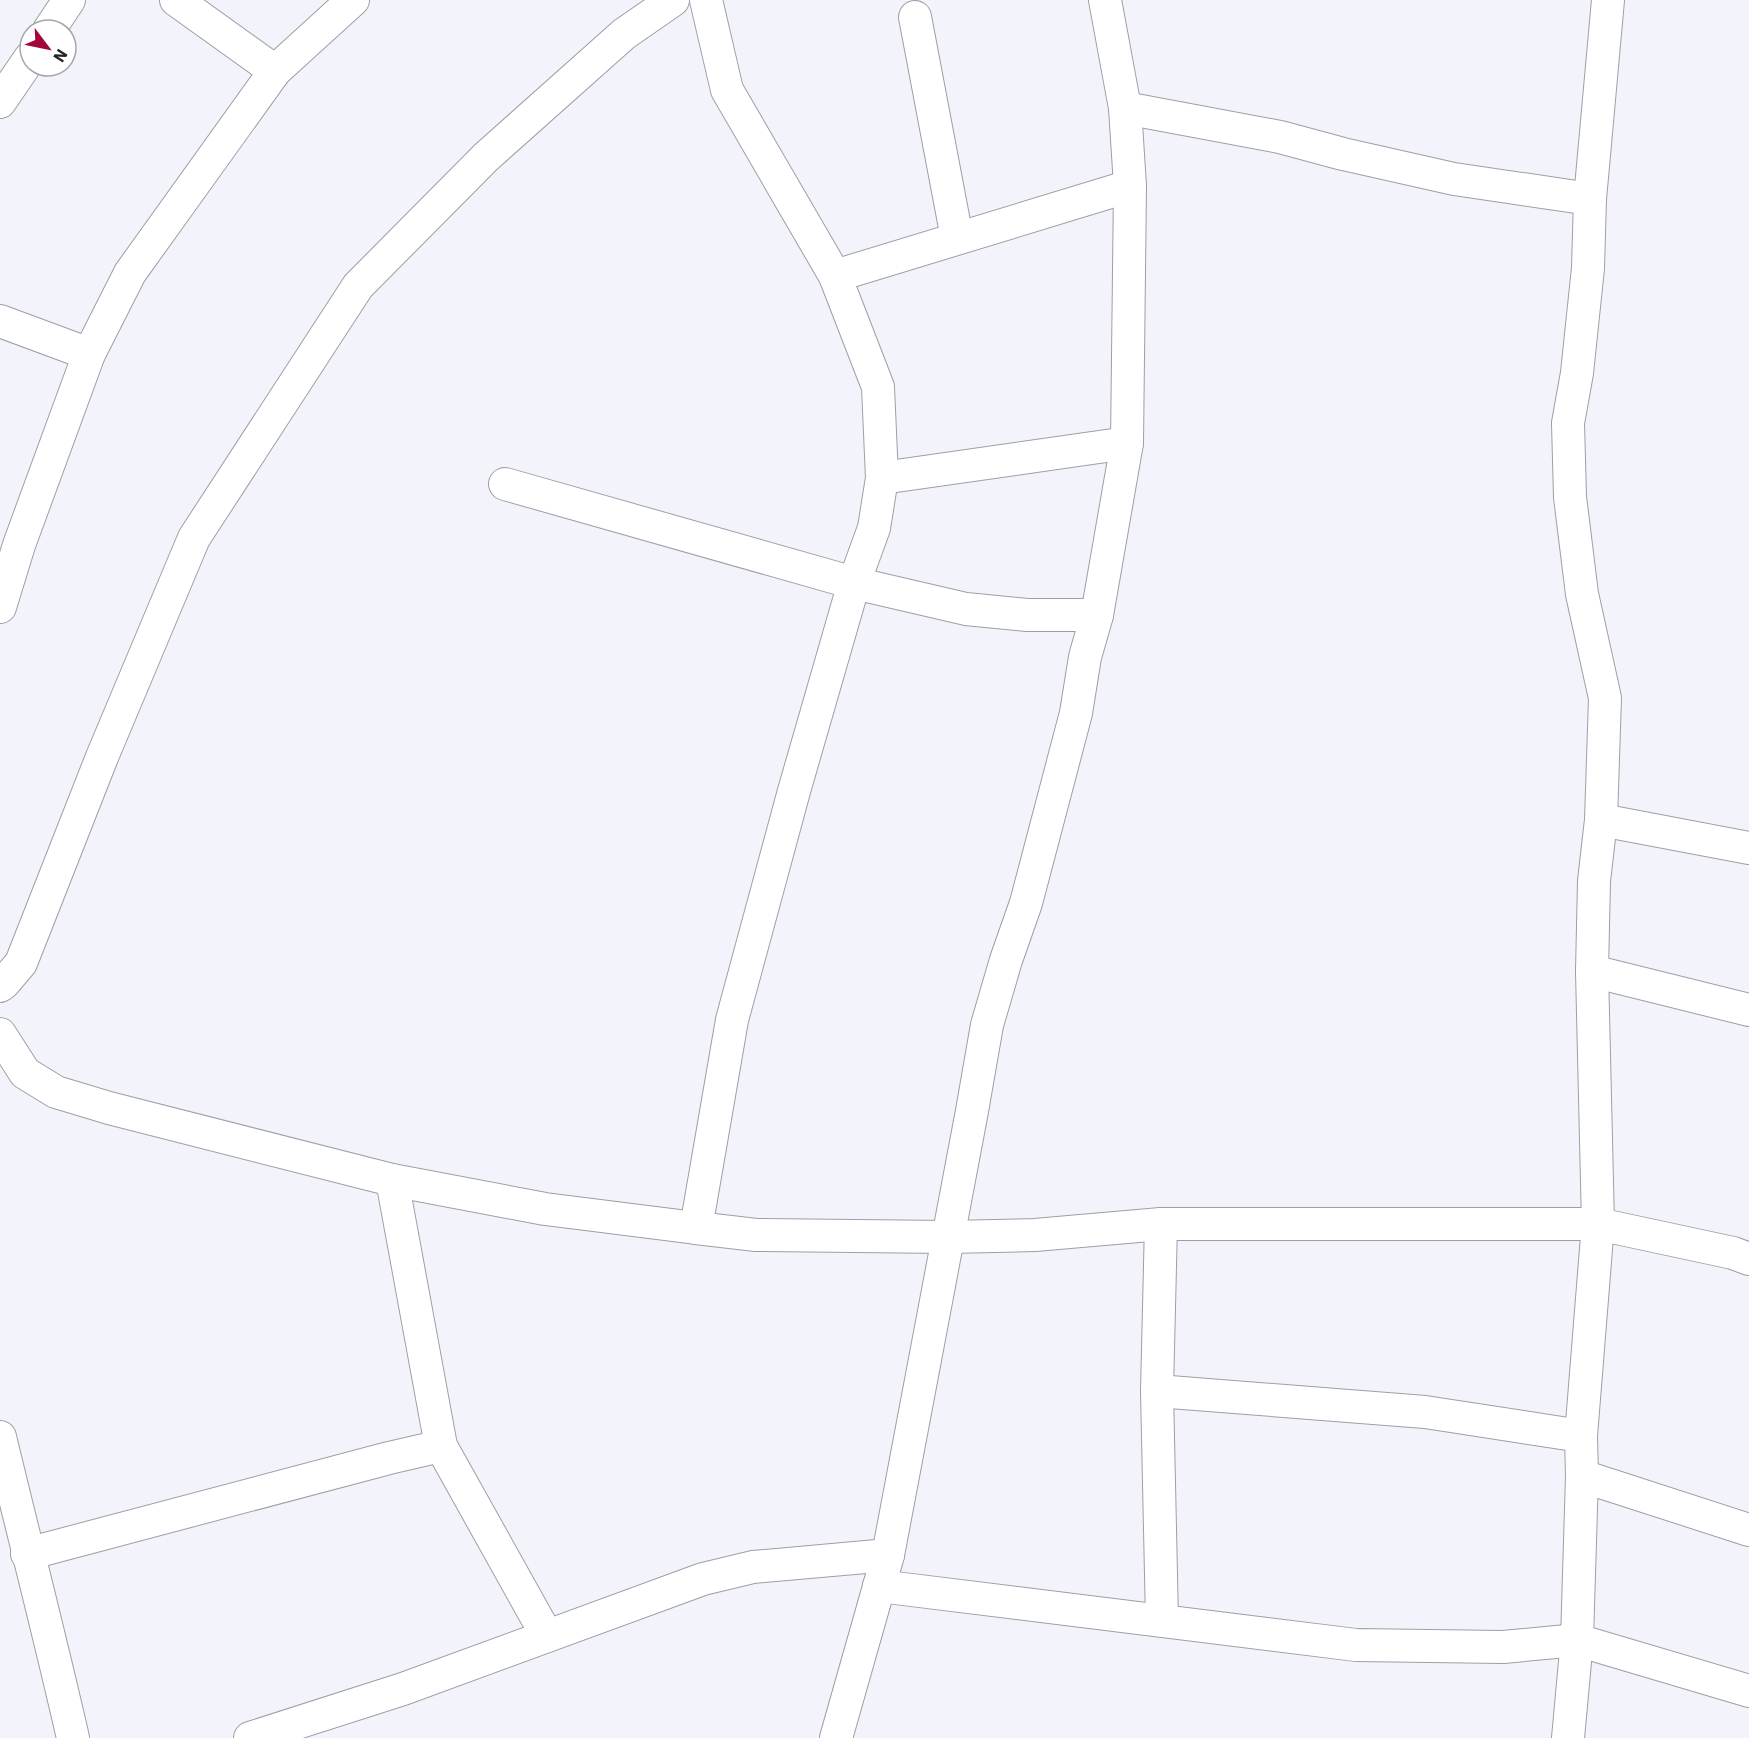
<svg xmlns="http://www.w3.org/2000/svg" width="1749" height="1738" viewBox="0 0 1749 1738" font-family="'IBM Plex Sans',sans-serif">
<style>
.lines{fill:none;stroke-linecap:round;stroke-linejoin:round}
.street-casing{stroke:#9e9fa6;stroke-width:34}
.street{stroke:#fff;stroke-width:32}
</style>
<rect width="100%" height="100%" fill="#f2f3fb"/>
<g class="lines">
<defs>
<g id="street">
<path d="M176,0L275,71"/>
<path d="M706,0L727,90L835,276L878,387L882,478"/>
<path d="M915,17L957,238"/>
<path d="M49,30L69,0"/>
<path d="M0,102L30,58"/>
<path d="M1125,108L1280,137L1343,154L1454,179L1590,199"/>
<path d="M835,276L1130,186"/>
<path d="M0,321L89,354"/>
<path d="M1127,443L882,478L874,528L854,583L794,791L732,1020L696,1228L756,1235L948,1237L1035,1235L1161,1224H1598L1733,1253L1749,1259"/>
<path d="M505,484L854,583L966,609L1027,615H1097"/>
<path d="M0,607L19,545L89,354L130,273L275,71L353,0"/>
<path d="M1601,820L1749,848"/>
<path d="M1592,971L1749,1010"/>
<path d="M0,986L4,983L21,963L102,757L194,538L358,286L486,157L624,34L673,0"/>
<path d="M0,1034L25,1073L56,1092L109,1108L392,1180L545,1209L696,1228"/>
<path d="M392,1180L441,1446L547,1636"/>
<path d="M1161,1224L1157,1391L1162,1621"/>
<path d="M1157,1391L1425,1412L1581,1436"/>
<path d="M0,1437C24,1537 50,1637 73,1738"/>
<path d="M1582,1476L1749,1530"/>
<path d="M27,1554L389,1458L441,1446"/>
<path d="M879,1586L1356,1645L1503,1647L1577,1640L1749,1691"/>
<path d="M250,1738L403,1689L703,1579L753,1567L888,1555"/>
<path d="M836,1738L888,1555L972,1111L987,1025L1006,960L1026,903L1076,713L1085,657L1097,615L1127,443L1130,186L1125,108L1105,0"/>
<path d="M1568,1738L1577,1640L1582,1476L1581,1436L1598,1224L1592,971L1594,881L1601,820L1605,698L1582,594L1570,497L1568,423L1577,373L1588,268L1590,199L1608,0"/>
</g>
</defs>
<use href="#street" class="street-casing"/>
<use href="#street" class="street"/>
</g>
<g transform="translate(48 48) rotate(122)"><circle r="28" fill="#ffffff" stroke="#a7a7a8" stroke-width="1.5"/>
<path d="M0-4.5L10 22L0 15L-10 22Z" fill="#a2053c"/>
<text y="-9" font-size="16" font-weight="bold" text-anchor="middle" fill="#232326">N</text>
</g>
</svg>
